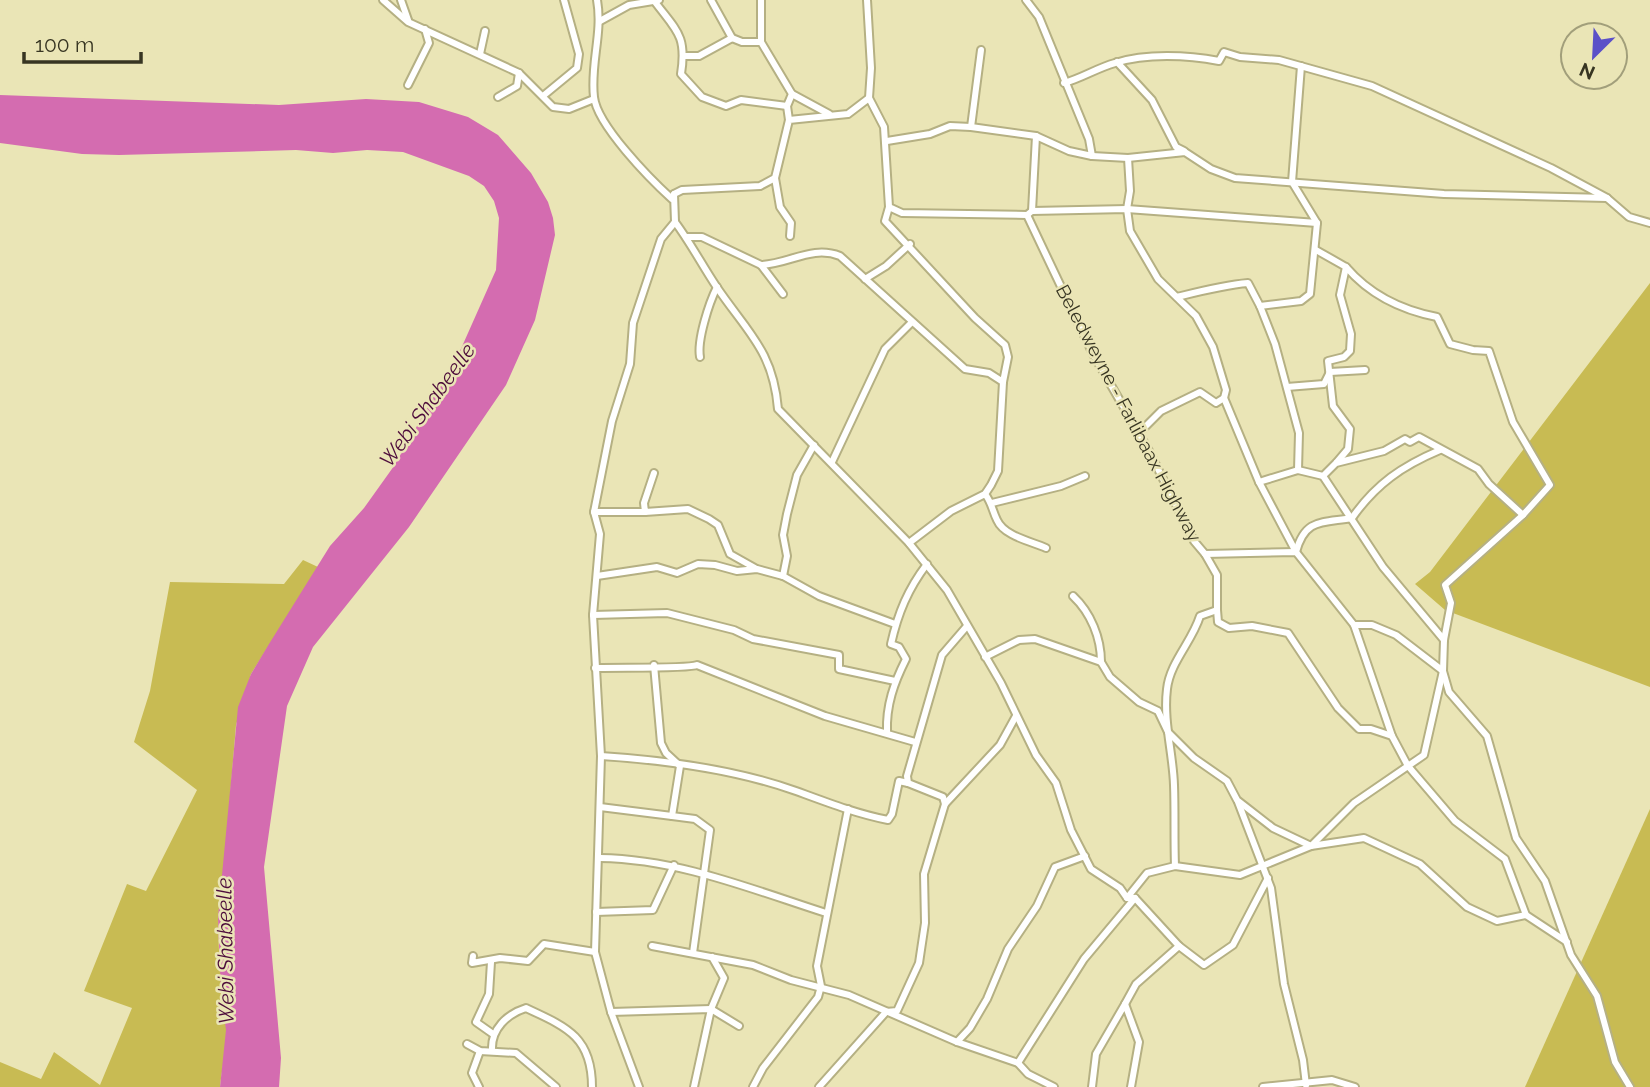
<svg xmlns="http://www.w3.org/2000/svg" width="1650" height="1087" viewBox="0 0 1650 1087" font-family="Raleway,sans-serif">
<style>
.green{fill:#c8bb53}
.water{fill:#d46cb0}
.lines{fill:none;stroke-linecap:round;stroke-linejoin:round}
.minor-casing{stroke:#b5b083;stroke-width:10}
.minor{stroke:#fff;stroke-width:6}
.labels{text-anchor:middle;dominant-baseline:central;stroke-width:5;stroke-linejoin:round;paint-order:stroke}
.street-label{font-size:19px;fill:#373522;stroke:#eae5b6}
.water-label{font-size:21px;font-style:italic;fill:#4d0c3b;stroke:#eae5b6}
</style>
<rect width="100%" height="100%" fill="#eae5b6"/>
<g class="green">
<path d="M1650,283V687L1445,610L1415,584L1430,572Z"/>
<path d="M303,560L318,567L251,674L236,725L223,881C212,929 223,979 226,1027C227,1047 222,1068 220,1087H0V1062L41,1079L54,1052L100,1085L132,1008L84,991L127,884L146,891L197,790L134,742L150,691L170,582L284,584Z"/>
<path d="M1650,809V1087H1525Z"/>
</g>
<path class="water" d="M0,95L279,105L366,99L419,102L468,117L498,135L531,173L548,202L553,218L555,235L535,320L506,385L409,527L313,647L287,706L264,867L281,1058L279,1087H220L226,1030L221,995L218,917L238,707L251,674L269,644L330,546L364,508L394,466L460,351L496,270L499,218L494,201L484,186L469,176L403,152L367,150L333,153L296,150L119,155L82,154L0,143Z"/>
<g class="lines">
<defs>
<g id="minor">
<path d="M383,0L408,22L519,73L553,107L569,109L594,99"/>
<path d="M401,0L408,20"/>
<path d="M597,0C603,33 590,64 594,97C597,125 650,179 672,199L674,194"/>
<path d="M711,0L732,38"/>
<path d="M761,0V42L792,94L787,106L789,120"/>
<path d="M867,0L871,68L869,98L884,127L889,207L902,213L1027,215L1093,354L1149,451L1194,541L1205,554L1296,552L1354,625H1372L1396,635L1443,671L1449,692L1487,736L1516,838L1545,881L1571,955L1597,996L1615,1062L1630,1087"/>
<path d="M655,2C677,31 687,36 681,74L702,97L726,106L741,100L787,106"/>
<path d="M600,21L629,5L659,0"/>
<path d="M480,54L485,31"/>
<path d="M683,56H699L732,38L742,42H761"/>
<path d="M1117,62L1152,100L1176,147L1184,151"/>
<path d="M1064,83C1082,78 1097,68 1115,63C1146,53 1188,55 1219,61L1224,52L1240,57L1279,60L1372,86L1551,168L1607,198"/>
<path d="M408,85L429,43L425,29"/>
<path d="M792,94L829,114"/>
<path d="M543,96L577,68L579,54L564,0"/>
<path d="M498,97L517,86L519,73"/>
<path d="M971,127L981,50"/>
<path d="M887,141L930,134L950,126L971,127L1036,136L1069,151L1092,156L1089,139L1039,17L1026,0"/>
<path d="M1092,156L1128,158L1185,152L1211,169L1235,178L1444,194L1607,198L1629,217L1650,223"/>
<path d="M1128,158L1130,191L1127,209L1130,231L1158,279L1196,316L1213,347L1226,390L1224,398L1216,403L1200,392L1161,411L1139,433"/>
<path d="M775,178L780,207L791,223L790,236"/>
<path d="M889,207L885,221L975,318L1005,345L1008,357L1003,382L998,471L991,485L985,494L951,511L909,543"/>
<path d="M1032,211L1036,136"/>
<path d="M1027,215L1032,211L1127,209L1317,223"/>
<path d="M675,222C690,242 702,265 716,286C747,332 773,350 778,409L909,543L947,590L1001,683L1036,755L1056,783L1071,830L1091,869L1120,888L1127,898H1135L1084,959L1018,1063"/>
<path d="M686,237H702L761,265L783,294"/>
<path d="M1316,250L1346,267L1340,295L1351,334L1350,351L1344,357L1328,361L1333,406L1350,429L1348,449L1337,462"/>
<path d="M761,265C789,264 812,245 840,256L965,369L989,373L1003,382"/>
<path d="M865,279L886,266L910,244"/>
<path d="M1177,297C1201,291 1224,285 1248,283L1260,306L1301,301L1310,294L1317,223L1292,182L1301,66"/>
<path d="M1260,306L1275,344L1299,433L1298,470"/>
<path d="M700,357C697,340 709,303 717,287"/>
<path d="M1287,387L1324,384L1330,372L1365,370"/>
<path d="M1224,398L1259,482L1298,470L1323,476L1336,463L1384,451L1405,439L1410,442L1419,437L1478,469L1489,484L1523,515"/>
<path d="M832,462L885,349L912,322"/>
<path d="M654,473L644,503L645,512L688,509L709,519L718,525L730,554L755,568"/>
<path d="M1323,476L1383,567L1444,640"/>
<path d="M1259,482L1296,552"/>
<path d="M985,494C992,503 992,510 997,520C1004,536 1030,541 1046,548"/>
<path d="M992,503L1061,486L1085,476"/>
<path d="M594,512H645"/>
<path d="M1296,552C1305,518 1322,523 1352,518C1376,484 1402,466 1440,450"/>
<path d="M597,576L657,567L677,573L698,564L715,565L737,571L757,569L783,576L819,596L895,624"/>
<path d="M783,576L787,556L783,535L787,514L797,475L814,445"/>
<path d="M1073,596C1091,613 1101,638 1101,662"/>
<path d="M1217,610L1218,622L1229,628L1252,626L1288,633L1338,708L1359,729H1371L1392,736"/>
<path d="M593,615L667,613L734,630L753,639L839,655V669L895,681"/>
<path d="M1354,625L1392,736L1408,766L1455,821L1505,859L1526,915L1567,942"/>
<path d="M985,657L1019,640L1035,639L1101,662L1110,677L1139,702L1158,711L1168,732L1194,758L1227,781L1237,800L1273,828L1311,846L1364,838L1420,864L1467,907L1497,921L1526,915"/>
<path d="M654,665L661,743L666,753L680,766L672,816L695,819L710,830L693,953"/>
<path d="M595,668C613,667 688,669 697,665L825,716L915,742"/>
<path d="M887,732C886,705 894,683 906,659L899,647L891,644C898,613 908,589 927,564"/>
<path d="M601,756C663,760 737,770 796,791C826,802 857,814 888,820L892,814L899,781L908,783"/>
<path d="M1238,802L1271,888L1284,984L1303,1060L1306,1085"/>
<path d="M945,804L1000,745L1016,716"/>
<path d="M600,807L672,816"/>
<path d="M600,858C678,859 751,889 826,913"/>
<path d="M1175,866C1174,839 1175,812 1174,785C1173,753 1163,721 1167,689C1170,662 1192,642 1200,616L1217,610V575L1205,554"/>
<path d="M1127,898L1147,873L1175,866L1240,875L1311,846L1354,803L1424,755L1443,671L1444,640L1451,603L1445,585L1523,515L1550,485L1513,422L1489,351L1473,350L1450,344L1437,317C1401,310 1370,295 1346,267"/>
<path d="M1135,898L1179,946"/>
<path d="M596,912L653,910L674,865"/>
<path d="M652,946L753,965L791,980L849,995L957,1042L1018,1063L1028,1074L1054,1087"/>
<path d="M473,956L472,963L500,958L528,961L544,944L595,952"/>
<path d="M491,962L489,994L476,1022L493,1034"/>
<path d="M1125,1004L1136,984L1179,946L1204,965L1233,945L1268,878"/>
<path d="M611,1012L711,1009L739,1026"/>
<path d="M957,1042L970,1028L987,999L1008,949L1037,906L1055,867L1085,856"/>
<path d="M467,1044L480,1051L516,1053L556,1087"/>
<path d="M492,1050C491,1029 507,1014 526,1008C567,1027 592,1037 592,1087"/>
<path d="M479,1087L472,1073L480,1051"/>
<path d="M639,1087L611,1012L595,952L601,756L593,615L600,534L594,512L612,421L630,364L633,323L661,239L675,222L674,194L682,190L760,186L775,178L789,120L848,114L869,98"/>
<path d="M694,1087L711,1009L724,978L712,957"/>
<path d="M753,1087L763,1068L818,997L821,986L817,966L848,809"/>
<path d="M819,1087L886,1012L897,1011L919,963L925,923L924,874L945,804L943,797L908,783L907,776L942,655L967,626"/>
<path d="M1092,1087L1096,1054L1125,1004L1139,1042L1131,1087"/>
<path d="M1263,1087L1332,1080L1355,1087"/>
</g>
</defs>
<use href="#minor" class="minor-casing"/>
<use href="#minor" class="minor"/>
</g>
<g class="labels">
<g class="street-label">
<text transform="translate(1129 413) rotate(62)">Beledweyne - Farlibaax Highway</text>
</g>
<g class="water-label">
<text transform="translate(427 405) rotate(-54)">Webi Shabeelle</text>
<text transform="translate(225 951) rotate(-91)">Webi Shabeelle</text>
</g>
</g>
<g transform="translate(1594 56) rotate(204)"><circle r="33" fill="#eae5b6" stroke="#a29f7b" stroke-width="2"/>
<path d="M0-5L12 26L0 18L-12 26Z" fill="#5b50c8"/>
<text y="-10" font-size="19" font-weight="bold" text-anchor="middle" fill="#373522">N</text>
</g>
<path d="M24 52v10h117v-10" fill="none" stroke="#373522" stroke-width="3.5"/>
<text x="35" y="52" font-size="21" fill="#373522" stroke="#eae5b6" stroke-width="5" paint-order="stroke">100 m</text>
</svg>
